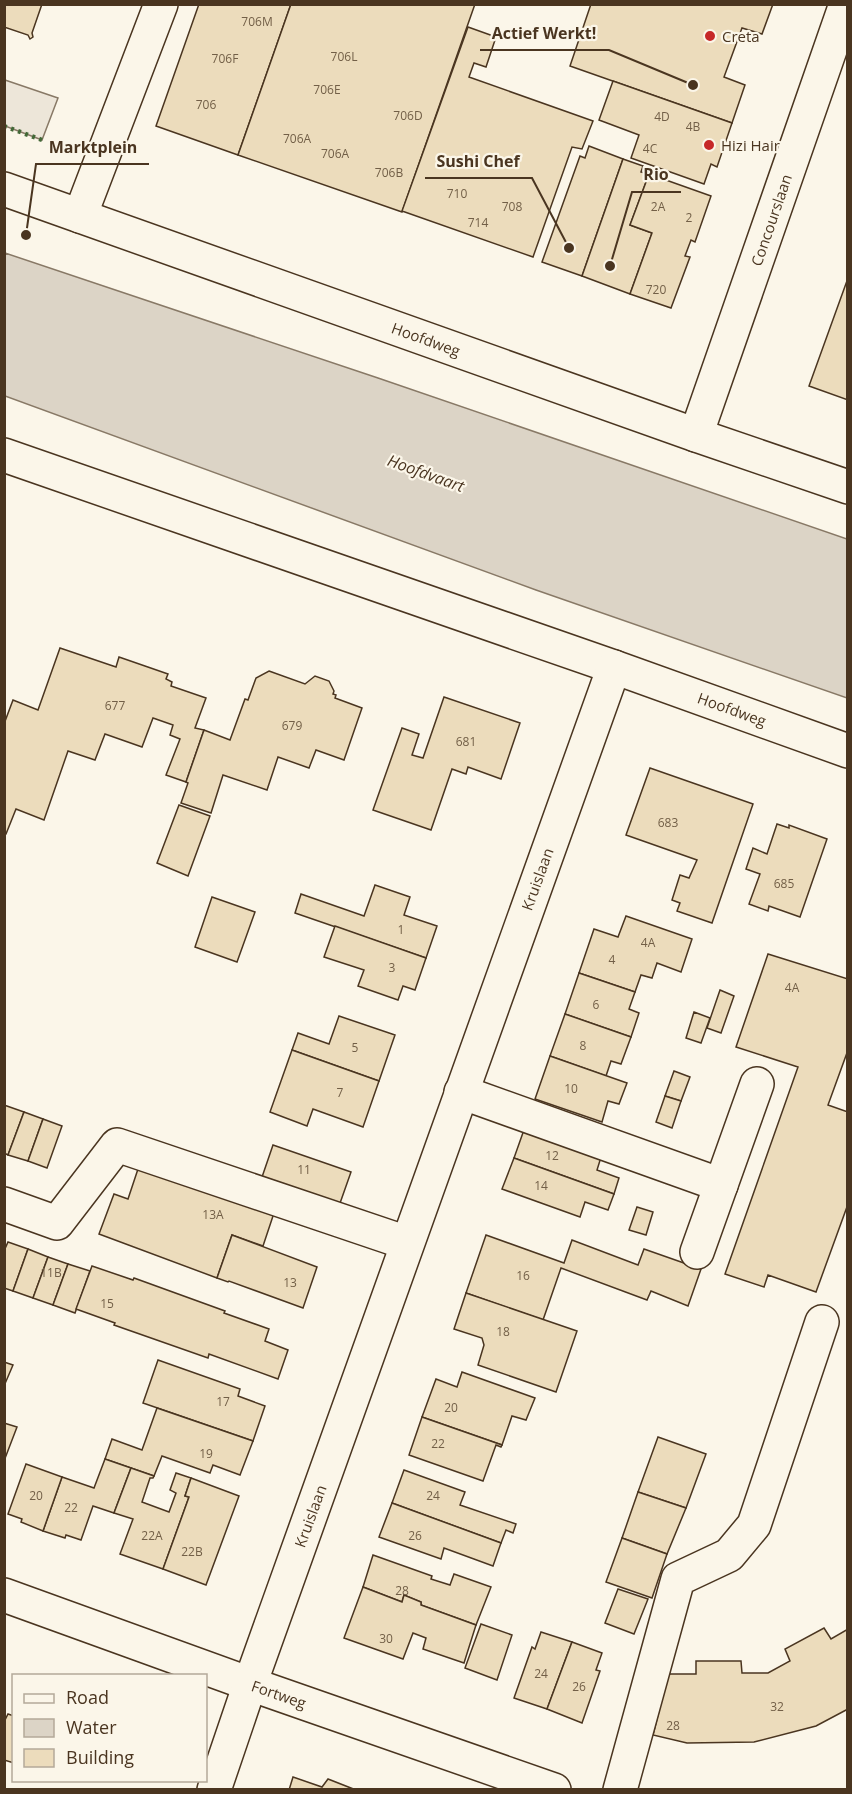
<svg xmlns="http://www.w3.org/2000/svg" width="852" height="1794" viewBox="0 0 852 1794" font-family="'Open Sans',sans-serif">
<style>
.green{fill:#ede6d9;stroke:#887966;stroke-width:1.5}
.water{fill:#dcd4c6;stroke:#887966;stroke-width:1.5}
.building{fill:#ecdcbc;stroke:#4a3520;stroke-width:1.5}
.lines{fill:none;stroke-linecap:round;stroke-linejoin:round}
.minor-casing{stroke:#4a3520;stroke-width:36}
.minor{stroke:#fbf6e9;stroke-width:33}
.hedge{stroke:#436837;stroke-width:4.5;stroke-dasharray:3 4.5;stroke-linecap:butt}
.poi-dot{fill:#c62828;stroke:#fbf6e9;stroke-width:2}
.labels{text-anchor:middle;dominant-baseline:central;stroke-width:4.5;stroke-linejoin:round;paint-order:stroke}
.number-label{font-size:12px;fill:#725f47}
.poi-label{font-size:15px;fill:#4a3520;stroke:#fbf6e9;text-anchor:start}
.street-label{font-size:15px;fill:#4a3520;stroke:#fbf6e9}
.water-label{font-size:16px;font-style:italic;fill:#4a3520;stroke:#fbf6e9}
.leader{fill:none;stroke:#4a3520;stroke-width:2}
.callout-dot{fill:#4a3520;stroke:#fbf6e9;stroke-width:2}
.callout-label{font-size:16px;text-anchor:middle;font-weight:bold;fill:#4a3520;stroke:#fbf6e9;stroke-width:4.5;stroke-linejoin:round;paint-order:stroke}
</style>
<rect width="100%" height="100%" fill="#fbf6e9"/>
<path class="green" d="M5,80L58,98L42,140L5,126Z"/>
<path class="water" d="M5,253L378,378L847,539V698L536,590L5,396Z"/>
<g class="building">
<path d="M4,4H42L32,33L33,37L30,39L28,35L4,27Z"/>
<path d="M199,4H291L238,155L156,126Z"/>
<path d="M291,4H475L402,212L238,155Z"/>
<path d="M591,4H773L762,34L742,28L724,77L745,85L732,123L570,66Z"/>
<path d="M468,27L496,37L486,67L474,63L469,77L593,121L582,149L572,147L533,257L402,211Z"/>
<path d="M613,81L732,123L717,167L711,164L704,184L631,158L639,135L599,120Z"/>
<path d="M589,146L623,159L582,276L542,262L580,156L585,158Z"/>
<path d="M623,159L643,166L641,172L649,174L630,225L652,233L630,294L582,276Z"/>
<path d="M649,174L711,196L695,242L691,240L685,256L690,257L671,308L630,294L652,233L630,225Z"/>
<path d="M848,278V400L809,386Z"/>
<path d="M60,648L116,667L119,657L168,674L166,679L172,682L171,686L206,698L195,728L204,730L186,782L166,775L180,739L170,735L173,725L153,718L142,747L105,734L95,760L68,751L44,820L16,809L6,834H4V724L13,700L38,710Z"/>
<path d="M269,671L305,684L315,676L329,681L334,691L333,694L336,695L335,698L362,708L344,760L316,750L309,768L278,757L267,790L223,775L211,813L181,803L188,783L186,782L204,730L230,740L245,699L248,700L256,678Z"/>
<path d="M444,697L520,723L501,779L468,767L466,774L452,769L431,830L373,810L402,728L419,734L412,755L423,758Z"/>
<path d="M650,768L753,804L712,923L677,911L680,903L672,900L680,875L689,878L697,860L626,835Z"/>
<path d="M179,805L210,816L188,876L157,863Z"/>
<path d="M777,824L789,828V825L827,839L800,917L769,906L768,911L749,904L760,874L746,869L753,848L767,854Z"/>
<path d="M375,885L410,897L404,915L437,926L426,958L295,913L301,894L364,916Z"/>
<path d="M212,897L255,912L237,962L195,947Z"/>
<path d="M626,916L692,939L681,972L657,963L652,978L641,975L635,992L579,973L594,929L618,937Z"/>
<path d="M335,926L426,958L415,990L403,986L398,1000L358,986L364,970L324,957Z"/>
<path d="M768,954L848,979V1050L828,1105L848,1112V1204L816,1292L768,1275L764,1287L725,1274L798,1067L736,1047Z"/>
<path d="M579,973L635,992L629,1009L639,1013L631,1037L565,1014Z"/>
<path d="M720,990L734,996L721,1033L707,1028Z"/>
<path d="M694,1012L710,1018L701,1043L686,1038Z"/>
<path d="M565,1014L631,1037L621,1064L611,1061L606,1076L550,1056Z"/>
<path d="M339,1016L395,1035L379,1081L292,1050L298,1033L329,1044Z"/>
<path d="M292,1050L379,1081L363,1127L313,1109L307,1126L270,1112Z"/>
<path d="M550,1056L627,1083L619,1104L608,1101L602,1122L535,1099Z"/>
<path d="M674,1071L690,1077L681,1101L665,1096Z"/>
<path d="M665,1096L681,1101L672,1128L656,1122Z"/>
<path d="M4,1105L24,1112L8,1155L4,1153Z"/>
<path d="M24,1112L43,1119L28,1161L8,1155Z"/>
<path d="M43,1119L62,1126L47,1168L28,1161Z"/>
<path d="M525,1127L602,1154L597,1170L619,1178L614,1194L514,1158Z"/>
<path d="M273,1145L351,1172L339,1206L261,1180Z"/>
<path d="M514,1158L614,1194L608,1210L585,1202L580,1217L502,1189Z"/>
<path d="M140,1163L275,1210L263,1246L232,1235L217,1278L99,1234L114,1194L128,1199Z"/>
<path d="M637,1207L653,1212L646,1235L629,1230Z"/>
<path d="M232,1235L317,1267L303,1308L229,1281L228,1282L217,1278Z"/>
<path d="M486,1235L564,1263L572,1240L638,1265L644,1249L701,1269L688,1306L651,1291L647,1300L561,1268L543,1320L466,1293Z"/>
<path d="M8,1242L28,1249L13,1291L4,1288V1251Z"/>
<path d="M28,1249L48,1257L33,1298L13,1291Z"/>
<path d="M48,1257L68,1264L53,1305L33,1298Z"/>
<path d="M68,1264L90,1271L75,1313L53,1305Z"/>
<path d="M92,1266L133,1280L134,1278L225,1311L224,1313L269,1329L265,1341L288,1350L278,1379L209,1354L208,1358L114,1325L115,1323L76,1309Z"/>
<path d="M466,1293L577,1331L556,1392L478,1365L484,1345L482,1338L454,1329Z"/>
<path d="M158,1360L240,1389L238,1396L265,1406L253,1441L143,1403Z"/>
<path d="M4,1362L13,1365L4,1386Z"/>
<path d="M462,1372L535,1398L526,1420L512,1416L502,1445L422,1417L436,1379L457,1387Z"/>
<path d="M157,1408L253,1441L240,1475L213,1465L210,1473L162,1456L154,1476L105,1459L112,1439L142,1450Z"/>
<path d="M422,1417L502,1445L501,1447L496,1445L483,1481L409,1455Z"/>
<path d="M4,1423L17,1427L4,1461Z"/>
<path d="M658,1437L706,1454L686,1508L638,1492Z"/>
<path d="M105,1459L131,1468L114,1513L93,1506L81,1540L66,1535L65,1538L43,1531L62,1477L94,1488Z"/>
<path d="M26,1464L62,1477L43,1531L21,1522L22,1519L8,1514Z"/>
<path d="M131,1468L154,1476L153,1478H150L142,1502L169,1512L176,1493L170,1490L176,1473L191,1478L185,1496L189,1497L163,1569L120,1554L133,1519L114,1513Z"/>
<path d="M404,1470L465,1492L460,1505L516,1524L513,1533L506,1530L501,1543L392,1503Z"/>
<path d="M191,1478L239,1496L206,1585L163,1569L189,1497L185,1496Z"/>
<path d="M638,1492L686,1508L667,1554L622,1538Z"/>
<path d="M392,1503L501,1543L493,1566L444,1548L441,1559L379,1537Z"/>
<path d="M622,1538L667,1554L652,1598L606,1582Z"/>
<path d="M373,1555L432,1576L431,1579L450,1585L454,1574L491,1587L476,1625L421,1605V1602L404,1595L402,1602L363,1587Z"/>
<path d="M363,1587L402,1602L404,1595L421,1602V1605L476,1625L464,1663L423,1649L426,1638L413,1633L403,1659L344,1638Z"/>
<path d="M618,1589L648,1599L634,1634L605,1623Z"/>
<path d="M481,1624L512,1635L497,1680L465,1668Z"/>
<path d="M824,1628L831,1639L848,1629V1709L816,1726L754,1742L687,1743L653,1735L668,1674H696V1661H741L742,1673H768L790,1661L785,1649Z"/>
<path d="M541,1632L572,1642L547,1709L514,1698L532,1647L535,1649Z"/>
<path d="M572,1642L602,1653L596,1670L600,1671L582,1723L547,1709Z"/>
<path d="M8,1714L14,1716V1763L4,1760V1722Z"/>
<path d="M293,1777L322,1787L328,1779L356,1790H289Z"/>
</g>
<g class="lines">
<defs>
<g id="minor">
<path d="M4,189L696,435L848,487"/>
<path d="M80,216L161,4"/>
<path d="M696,435L846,4"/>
<path d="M4,455L614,667L848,751"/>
<path d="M461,1092L721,1185"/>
<path d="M4,1204L57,1223L117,1145L407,1243"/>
<path d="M697,1252L757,1084"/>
<path d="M4,1595L250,1684L554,1790"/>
<path d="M214,1790L250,1684L614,667"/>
<path d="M620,1790L678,1579L729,1555L754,1525L822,1322"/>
</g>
</defs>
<use href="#minor" class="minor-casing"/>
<use href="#minor" class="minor"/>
<path class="hedge" d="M4,126L42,140"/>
</g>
<g class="poi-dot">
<circle cx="710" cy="36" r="6"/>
<circle cx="709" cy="145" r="6"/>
</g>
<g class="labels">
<g class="number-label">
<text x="257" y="21">706M</text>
<text x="344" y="56">706L</text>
<text x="225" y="58">706F</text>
<text x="327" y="89">706E</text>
<text x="206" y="104">706</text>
<text x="408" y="115">706D</text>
<text x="662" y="116">4D</text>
<text x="693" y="126">4B</text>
<text x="297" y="138">706A</text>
<text x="650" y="148">4C</text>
<text x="335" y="153">706A</text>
<text x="389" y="172">706B</text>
<text x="457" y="193">710</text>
<text x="512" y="206">708</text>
<text x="658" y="206">2A</text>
<text x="689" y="217">2</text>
<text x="478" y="222">714</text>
<text x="656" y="289">720</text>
<text x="115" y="705">677</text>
<text x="292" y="725">679</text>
<text x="466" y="741">681</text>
<text x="668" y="822">683</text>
<text x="784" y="883">685</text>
<text x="401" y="929">1</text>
<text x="648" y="942">4A</text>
<text x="612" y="959">4</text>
<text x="392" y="967">3</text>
<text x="792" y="987">4A</text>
<text x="596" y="1004">6</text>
<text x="583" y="1045">8</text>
<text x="355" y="1047">5</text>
<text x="571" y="1088">10</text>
<text x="340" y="1092">7</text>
<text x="552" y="1155">12</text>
<text x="304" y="1169">11</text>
<text x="541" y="1185">14</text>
<text x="213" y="1214">13A</text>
<text x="51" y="1272">11B</text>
<text x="523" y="1275">16</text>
<text x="290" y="1282">13</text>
<text x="107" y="1303">15</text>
<text x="503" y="1331">18</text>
<text x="223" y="1401">17</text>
<text x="451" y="1407">20</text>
<text x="438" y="1443">22</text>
<text x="206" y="1453">19</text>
<text x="36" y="1495">20</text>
<text x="433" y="1495">24</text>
<text x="71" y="1507">22</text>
<text x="152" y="1535">22A</text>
<text x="415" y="1535">26</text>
<text x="192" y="1551">22B</text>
<text x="402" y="1590">28</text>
<text x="386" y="1638">30</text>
<text x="541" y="1673">24</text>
<text x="579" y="1686">26</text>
<text x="777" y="1706">32</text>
<text x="673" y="1725">28</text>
</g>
<g class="poi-label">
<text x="722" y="36">Creta</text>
<text x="721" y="145">Hizi Hair</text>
</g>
<g class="street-label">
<text transform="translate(771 220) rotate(-71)">Concourslaan</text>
<text transform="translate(426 339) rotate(20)">Hoofdweg</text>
<text transform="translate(732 709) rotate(20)">Hoofdweg</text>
<text transform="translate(537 879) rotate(-70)">Kruislaan</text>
<text transform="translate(310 1516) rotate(-70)">Kruislaan</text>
<text transform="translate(279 1694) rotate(19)">Fortweg</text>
</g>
<g class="water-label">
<text transform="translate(426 473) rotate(20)">Hoofdvaart</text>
</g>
</g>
<path class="leader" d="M693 85L609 50H480M26 235L36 164H149M569 248L532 178H425M610 266L632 192H681"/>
<g class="callout-dot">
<circle cx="693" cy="85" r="6"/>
<circle cx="26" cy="235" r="6"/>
<circle cx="569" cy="248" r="6"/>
<circle cx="610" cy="266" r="6"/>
</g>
<g class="callout-label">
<text x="544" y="39">Actief Werkt!</text>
<text x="93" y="153">Marktplein</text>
<text x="478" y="167">Sushi Chef</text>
<text x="656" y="180">Rio</text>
</g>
<rect width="852" height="1794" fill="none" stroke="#4a3520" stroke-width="12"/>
<rect x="12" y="1674" width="195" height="108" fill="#fbf6e9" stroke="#b4a999" stroke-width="1.5"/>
<rect x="24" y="1694" width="30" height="9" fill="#fbf6e9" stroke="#b4a999" stroke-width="1.5"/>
<text x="66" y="1704" font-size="18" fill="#4a3520">Road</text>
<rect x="24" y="1719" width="30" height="18" fill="#dcd4c6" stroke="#b4a999" stroke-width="1.5"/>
<text x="66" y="1734" font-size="18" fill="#4a3520">Water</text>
<rect x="24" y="1749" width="30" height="18" fill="#ecdcbc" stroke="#b4a999" stroke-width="1.5"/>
<text x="66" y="1764" font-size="18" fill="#4a3520">Building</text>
</svg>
